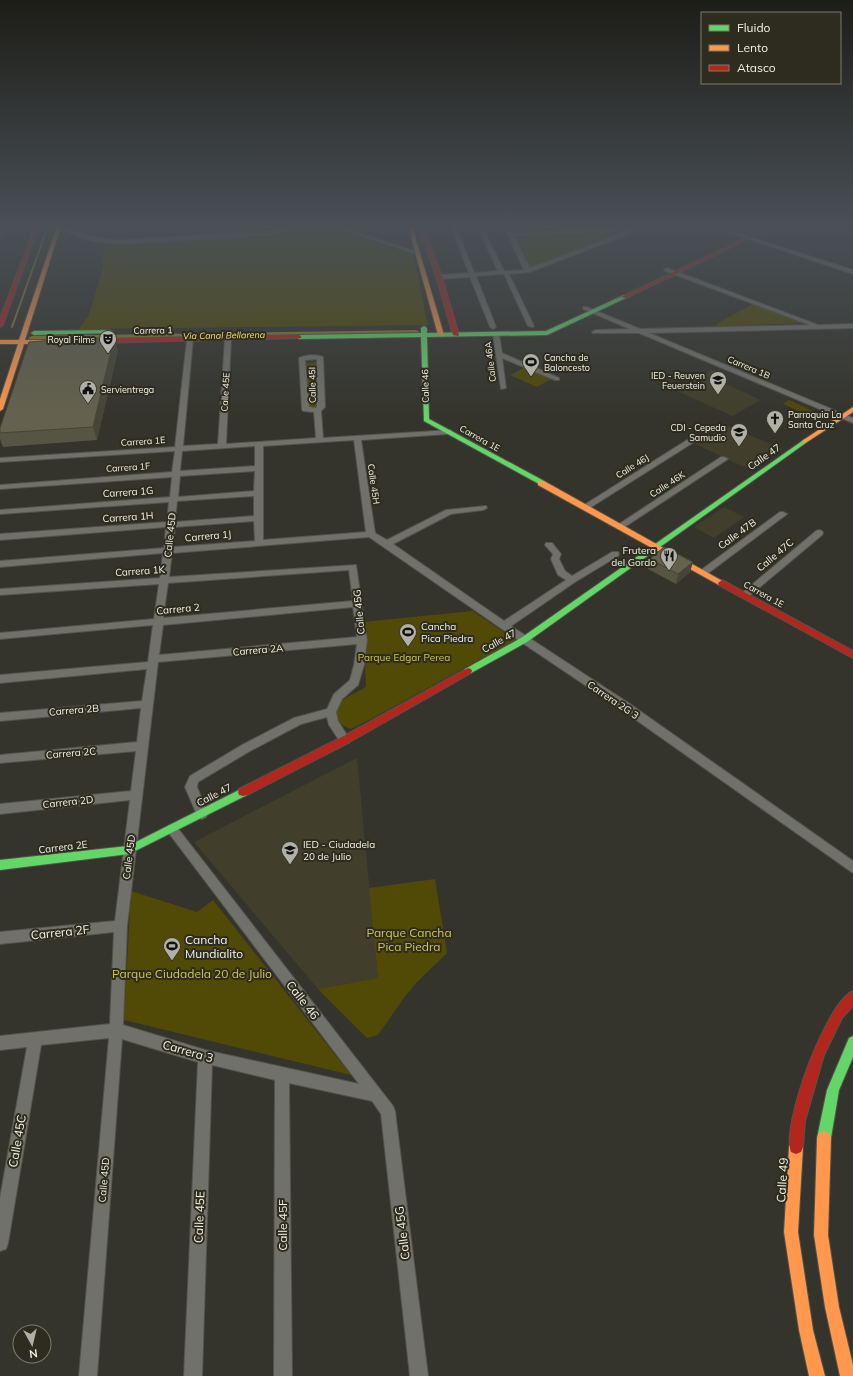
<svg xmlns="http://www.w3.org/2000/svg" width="853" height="1376" viewBox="0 0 853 1376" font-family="Mulish,sans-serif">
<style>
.built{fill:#413f2b}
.green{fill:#504a06}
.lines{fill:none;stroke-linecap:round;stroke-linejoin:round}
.stream{stroke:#88802b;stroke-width:2}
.canal{fill:#88802b;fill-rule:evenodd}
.street-casing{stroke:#53534b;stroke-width:2}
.fast-casing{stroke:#53534b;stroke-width:2}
.slow-casing{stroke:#53534b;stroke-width:2}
.jam-casing{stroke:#53534b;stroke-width:2}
.street{fill:#71716b;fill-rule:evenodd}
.fast{fill:#63d668;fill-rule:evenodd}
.slow{fill:#ff974d;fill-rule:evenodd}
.jam{fill:#b3261e;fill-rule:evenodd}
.wall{fill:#565443}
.shaded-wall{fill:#464537}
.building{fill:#64624e;stroke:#464537}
.labels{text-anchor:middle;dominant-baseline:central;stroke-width:4;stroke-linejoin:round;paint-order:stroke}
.far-street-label{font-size:9px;fill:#f3f2e9;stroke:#2e2c1e}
.far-water-label{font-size:9px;font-style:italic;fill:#ede269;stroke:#2e2c1e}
.far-poi-label{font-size:9px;fill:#f3f2e9;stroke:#2e2c1e;text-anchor:end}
.street-label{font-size:10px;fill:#f3f2e9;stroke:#2e2c1e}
.poi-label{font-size:10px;fill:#f3f2e9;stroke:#2e2c1e;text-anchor:start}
.park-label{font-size:10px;fill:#d1c64c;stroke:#2e2c1e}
.near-street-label{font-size:12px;fill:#f3f2e9;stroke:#2e2c1e}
.near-park-label{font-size:12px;fill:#d1c64c;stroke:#2e2c1e}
.near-poi-label{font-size:12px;fill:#f3f2e9;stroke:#2e2c1e;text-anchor:start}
</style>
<rect width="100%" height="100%" fill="#34342c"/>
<g class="built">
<path d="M712,370L726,376L719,381L761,400L732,416L675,390Z"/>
<path d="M726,425L782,449L751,470L695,444Z"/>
<path d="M724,507L744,517L714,538L694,527Z"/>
<path d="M357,758L378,978L318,989L194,842Z"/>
</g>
<g class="green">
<path d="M147,226H216C193,230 169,230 147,226Z"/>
<path d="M325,226L413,255L428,325L79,329L89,315L103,267L104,245L268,237L294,233Z"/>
<path d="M615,230L620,235L529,271L511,235Z"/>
<path d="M755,303L807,323L717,326L716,324Z"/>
<path d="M317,362L318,407L309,408L306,363Z"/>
<path d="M525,367L551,379L537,387L510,375Z"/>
<path d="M789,400L819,414H826L816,419L783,404Z"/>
<path d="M473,611L516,640L371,719L351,729C341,726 339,722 335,713L340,701L366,687L363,622Z"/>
<path d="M435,879L447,953L417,982L403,999L378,1035L367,1038L318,989L378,978L369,888Z"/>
<path d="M131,891L197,912L213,900L351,1075L124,1020Z"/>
</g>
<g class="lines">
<path class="stream" d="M12,327L48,226"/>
<path class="canal" d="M416,330L420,332L419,334L32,340L28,338L32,336Z"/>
<defs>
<g id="street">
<path d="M1,226H6L3,233L0,235Z"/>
<path d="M58,226L97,238L119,240L271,231L303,226H313L271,235L119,244L96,242L56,229L55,228Z"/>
<path d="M330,226H337L421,253L416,254Z"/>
<path d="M451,226H456L474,273L498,271L477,226H482L504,271L524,270L504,226H508L512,233L628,227L631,229L638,226H644L624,236L530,272L509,274L534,326L533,327L528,326L504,274L476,276L496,327L493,329L490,327L470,277L439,279L436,277L439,275L469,273ZM627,231L530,268L514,236Z"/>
<path d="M709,226H716L853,270V274Z"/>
<path d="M667,268L818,325L853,324V328L649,333L853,418V423L639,333H593L592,332L595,330L630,329L583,309V307H587L640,329L810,325L665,271L664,270Z"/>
<path d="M496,332L499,334L502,353L559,378V380H555L502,358L506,388L501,389L493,334Z"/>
<path d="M190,337L193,339L183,446L218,444L225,339L228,337L231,339L226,444L316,438L314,412L303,411L302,409L299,358C304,355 318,354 323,357L325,407L321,411L323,438L451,430L452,432L448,434L361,440L375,533L387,540L446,510L486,506L487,508L483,510L451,514L393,544L504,621L566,580L558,575L551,559L553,554L545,545L546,543H552L561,554L559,559L565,571L572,576L612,552H618L619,554L618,556L575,582L511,626L630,704L853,861V873L622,710L521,642L369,537L172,553L169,577L356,565L367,640L364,665L358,685L342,699L336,712L338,721L350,740L349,743H341L329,725L327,717L301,724L250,751L198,782L197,787L208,814L206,817L202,819L198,817L185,787L190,776L242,745L294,718L327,709L334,694L350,680L354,665L357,644L158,662L127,926L123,1025L205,1050L359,1084L168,832L166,829L168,826L172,824L176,826L393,1106L395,1111L428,1376H410L381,1114L372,1101L289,1083L292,1376H274L275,1080L212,1065L202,1376H184L198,1062L122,1039L97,1376H79L109,1038L41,1045L8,1243L6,1249L0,1251V1198L27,1047L0,1050V1036L110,1024L114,932L0,944V932L115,921L130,800L0,814V804L131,791L136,751L0,763V755L137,742L141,708L0,721V713L142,701L147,669L0,683V675L148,662L153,625L0,639V633L154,619L159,584L0,595V589L160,578L163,553L0,567V561L164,548L166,527L0,540V534L167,522L169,502L0,514V510L170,497L172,477L0,489V485L172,472L175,451L0,462V458L175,447L187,339ZM317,359V406L316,408L309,407L305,360ZM354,440L366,532L263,540V446ZM255,446V466L180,471L182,451ZM255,471L254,491L178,497L180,476ZM254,496V516L175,522L177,501ZM254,521L255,541L173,547L175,527ZM349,570L353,601L163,618L168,583ZM353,607L357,637L159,655L163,625Z"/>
<path d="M687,440H693L694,442L588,509H582L581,507Z"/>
<path d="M721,457H724L728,459L623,528L620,529L616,526Z"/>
<path d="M780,512H783L787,514L707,574H701L700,572L701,570Z"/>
<path d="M819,530L822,531L823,533L822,535L748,597H742L740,595L742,593L816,531Z"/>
</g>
<g id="fast">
<path d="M624,295L627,297L626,298L547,335L427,337L429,419L544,481V485H541L424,421L421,337L299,339L296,337L299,335L421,333V328L424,326L427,328V333L546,331Z"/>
<path d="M110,330L113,332L112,333L34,335L31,333L34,331Z"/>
<path d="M805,439L807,440V442L527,642L471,673H465L464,671L465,669L521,638Z"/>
<path d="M243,788L247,789L248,792L247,795L129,854L0,870V860L128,846Z"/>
<path d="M853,1036V1057L839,1090L831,1138L829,1143L824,1145L819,1143L817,1138L827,1090L849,1038Z"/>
</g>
<g id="slow">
<path d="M57,226H61L25,340H48L51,342L48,344H24L3,409L0,411V399L18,344H0V340H19Z"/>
<path d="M408,226H412L444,335L443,336L438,335Z"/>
<path d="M853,407V412L807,442H803L802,441Z"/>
<path d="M538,481H544L726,583L725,585H719L538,485Z"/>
<path d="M824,1131L829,1133L831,1138L828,1235L839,1307L853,1365V1376H840L825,1307L814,1235L817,1138L819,1133Z"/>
<path d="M796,1140L801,1142L803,1147L798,1232L813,1330L825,1376H809L799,1330L784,1232L789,1147L791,1142Z"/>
</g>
<g id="jam">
<path d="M35,226H39L3,325L0,327V318Z"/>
<path d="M419,226H423L442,277L459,335L458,336L453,335L436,277Z"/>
<path d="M771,226H776L626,298L621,297Z"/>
<path d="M299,335L301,336V338L96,343L93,341L96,339Z"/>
<path d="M722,580L853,651V658L719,585L718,583Z"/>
<path d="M468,668L471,669L472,671L471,673L348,743L247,795L243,796L239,795L238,792L239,789L342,737Z"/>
<path d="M853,991V1006L842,1018L824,1055L805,1121L803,1147L801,1152L796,1154L791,1152C781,1126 826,1002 853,991Z"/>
</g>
</defs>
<use href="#street" class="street-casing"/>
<use href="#fast" class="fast-casing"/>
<use href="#slow" class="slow-casing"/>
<use href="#jam" class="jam-casing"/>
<use href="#street" class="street"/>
<use href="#fast" class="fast"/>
<use href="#slow" class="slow"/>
<use href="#jam" class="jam"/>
</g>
<g class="wall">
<path d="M118,350L97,440L3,447L0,439V428Z"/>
<path d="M650,559L690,572L676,584L648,569Z"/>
</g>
<g class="shaded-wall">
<path d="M114,338L118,350L97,440L93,427Z"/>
<path d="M693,562L690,572L676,584L678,574Z"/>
</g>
<g class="building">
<path d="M114,338L93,427L0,433V428L29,342L66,339Z"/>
<path d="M664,547L693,562L678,574L650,559Z"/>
</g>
<linearGradient id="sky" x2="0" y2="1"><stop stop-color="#1d1d18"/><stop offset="0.54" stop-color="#4a5056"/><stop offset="1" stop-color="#4a5056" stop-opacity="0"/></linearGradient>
<rect width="853" height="418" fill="url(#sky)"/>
<defs>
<symbol id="theatre-pin" viewBox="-11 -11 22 30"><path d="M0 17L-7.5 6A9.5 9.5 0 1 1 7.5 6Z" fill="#b0b0a7" stroke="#2e2c1e"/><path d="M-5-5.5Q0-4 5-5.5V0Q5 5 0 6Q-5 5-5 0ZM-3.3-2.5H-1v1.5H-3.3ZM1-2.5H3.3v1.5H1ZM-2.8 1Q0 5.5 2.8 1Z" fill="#111"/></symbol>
<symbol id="stadium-pin" viewBox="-11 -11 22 30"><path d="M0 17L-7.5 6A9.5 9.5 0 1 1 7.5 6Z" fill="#b0b0a7" stroke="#2e2c1e"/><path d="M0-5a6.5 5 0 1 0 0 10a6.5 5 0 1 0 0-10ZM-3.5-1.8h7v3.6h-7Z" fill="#111"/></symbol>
<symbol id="school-pin" viewBox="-11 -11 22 30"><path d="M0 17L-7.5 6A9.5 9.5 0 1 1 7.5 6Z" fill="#b0b0a7" stroke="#2e2c1e"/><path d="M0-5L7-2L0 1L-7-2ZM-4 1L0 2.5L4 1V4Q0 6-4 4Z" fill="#111"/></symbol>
<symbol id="civic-pin" viewBox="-11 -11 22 30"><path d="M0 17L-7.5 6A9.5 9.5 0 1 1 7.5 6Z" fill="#b0b0a7" stroke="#2e2c1e"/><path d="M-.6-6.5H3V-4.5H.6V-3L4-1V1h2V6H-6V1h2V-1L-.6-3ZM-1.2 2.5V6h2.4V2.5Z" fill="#111"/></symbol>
<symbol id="church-pin" viewBox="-11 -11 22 30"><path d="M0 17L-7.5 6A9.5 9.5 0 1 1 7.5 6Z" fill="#b0b0a7" stroke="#2e2c1e"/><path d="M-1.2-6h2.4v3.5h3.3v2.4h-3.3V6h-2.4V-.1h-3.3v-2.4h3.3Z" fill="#111"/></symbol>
<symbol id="restaurant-pin" viewBox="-11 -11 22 30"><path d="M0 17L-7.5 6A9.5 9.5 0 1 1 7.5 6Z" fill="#b0b0a7" stroke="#2e2c1e"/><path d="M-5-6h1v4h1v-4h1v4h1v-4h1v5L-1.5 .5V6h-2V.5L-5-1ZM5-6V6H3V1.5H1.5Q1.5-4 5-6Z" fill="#111"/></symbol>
</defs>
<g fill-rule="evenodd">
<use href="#theatre-pin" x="98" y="329" width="20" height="27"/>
<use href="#stadium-pin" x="521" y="352" width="20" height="27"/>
<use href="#school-pin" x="708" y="370" width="20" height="27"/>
<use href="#civic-pin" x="78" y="379" width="20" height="27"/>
<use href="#church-pin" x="765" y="409" width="20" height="27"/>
<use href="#school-pin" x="729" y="422" width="20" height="27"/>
<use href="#restaurant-pin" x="659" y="546" width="20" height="27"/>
<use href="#stadium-pin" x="398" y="622" width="20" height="27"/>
<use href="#school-pin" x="280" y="840" width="20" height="27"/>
<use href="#stadium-pin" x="162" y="936" width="20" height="27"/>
</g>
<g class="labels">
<g class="far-street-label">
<text transform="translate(153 330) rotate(-1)">Carrera 1</text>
<text transform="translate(490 362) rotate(-97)">Calle 46A</text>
<text transform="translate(749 367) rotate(23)">Carrera 1B</text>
<text transform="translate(312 385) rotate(-91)">Calle 45I</text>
<text transform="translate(425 386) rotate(-91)">Calle 46</text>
<text transform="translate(225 392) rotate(-87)">Calle 45E</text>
<text transform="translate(480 438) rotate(29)">Carrera 1E</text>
<text transform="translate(143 441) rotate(-4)">Carrera 1E</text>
<text transform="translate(632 466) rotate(-32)">Calle 46J</text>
<text transform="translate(128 467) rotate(-4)">Carrera 1F</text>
<text transform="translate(374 484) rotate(82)">Calle 45H</text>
<text transform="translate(667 484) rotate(-33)">Calle 46K</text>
<text transform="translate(764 594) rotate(29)">Carrera 1E</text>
</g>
<g class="far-water-label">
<text transform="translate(224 335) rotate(-1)">Via Canal Bellarena</text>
</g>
<g class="far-poi-label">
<text x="95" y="339">Royal Films</text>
<text x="544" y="357" text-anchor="start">Cancha de<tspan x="544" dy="10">Baloncesto</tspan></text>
<text x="705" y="375">IED - Reuven<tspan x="705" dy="10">Feuerstein</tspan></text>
<text x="101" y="389" text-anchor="start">Servientrega</text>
<text x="788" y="414" text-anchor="start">Parroquia La<tspan x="788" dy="10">Santa Cruz</tspan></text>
<text x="726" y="427">CDI - Cepeda<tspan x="726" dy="10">Samudio</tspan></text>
</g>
<g class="street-label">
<text transform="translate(764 457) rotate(-35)">Calle 47</text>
<text transform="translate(128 492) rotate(-4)">Carrera 1G</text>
<text transform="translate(128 517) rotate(-4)">Carrera 1H</text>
<text transform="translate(737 534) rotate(-36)">Calle 47B</text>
<text transform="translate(170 535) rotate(-84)">Calle 45D</text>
<text transform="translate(208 536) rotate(-5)">Carrera 1J</text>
<text transform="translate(775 555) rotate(-40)">Calle 47C</text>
<text transform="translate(140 571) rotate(-4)">Carrera 1K</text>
<text transform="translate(178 609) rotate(-5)">Carrera 2</text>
<text transform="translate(359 612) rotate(-96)">Calle 45G</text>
<text transform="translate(499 641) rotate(-29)">Calle 47</text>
<text transform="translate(258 650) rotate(-5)">Carrera 2A</text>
<text transform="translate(613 700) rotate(34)">Carrera 2G 3</text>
<text transform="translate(74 710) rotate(-5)">Carrera 2B</text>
<text transform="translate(71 753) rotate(-5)">Carrera 2C</text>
<text transform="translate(214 795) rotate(-27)">Calle 47</text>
<text transform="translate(68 802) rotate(-6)">Carrera 2D</text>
<text transform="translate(63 847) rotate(-7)">Carrera 2E</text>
<text transform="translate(129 857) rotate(-83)">Calle 45D</text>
<text transform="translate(104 1180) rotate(-85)">Calle 45D</text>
</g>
<g class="poi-label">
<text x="656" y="550" text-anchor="end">Frutera<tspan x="656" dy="12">del Gordo</tspan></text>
<text x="421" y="626">Cancha<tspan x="421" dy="12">Pica Piedra</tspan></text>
<text x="303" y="844">IED - Ciudadela<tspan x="303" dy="12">20 de Julio</tspan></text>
</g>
<g class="park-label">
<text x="404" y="657">Parque Edgar Perea</text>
</g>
<g class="near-street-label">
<text transform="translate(60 932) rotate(-6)">Carrera 2F</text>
<text transform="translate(303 1000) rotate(52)">Calle 46</text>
<text transform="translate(188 1051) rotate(16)">Carrera 3</text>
<text transform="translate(17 1141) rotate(-80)">Calle 45C</text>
<text transform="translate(782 1180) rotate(-86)">Calle 49</text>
<text transform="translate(199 1217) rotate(-88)">Calle 45E</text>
<text transform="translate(282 1225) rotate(-90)">Calle 45F</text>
<text transform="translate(402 1233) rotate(-97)">Calle 45G</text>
</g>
<g class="near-park-label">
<text x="409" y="932">Parque Cancha<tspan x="409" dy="14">Pica Piedra</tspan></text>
<text x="192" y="973">Parque Ciudadela 20 de Julio</text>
</g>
<g class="near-poi-label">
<text x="185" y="939">Cancha<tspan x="185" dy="14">Mundialito</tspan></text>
</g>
</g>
<rect x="701" y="12" width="140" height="72" fill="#2e2c1e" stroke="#7d7b6f"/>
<rect x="709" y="25" width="20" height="6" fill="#63d668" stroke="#7d7b6f"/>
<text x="737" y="32" font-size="12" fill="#f3f2e9">Fluido</text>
<rect x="709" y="45" width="20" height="6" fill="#ff974d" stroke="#7d7b6f"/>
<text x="737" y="52" font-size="12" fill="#f3f2e9">Lento</text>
<rect x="709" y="65" width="20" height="6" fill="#b3261e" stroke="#7d7b6f"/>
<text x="737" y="72" font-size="12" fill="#f3f2e9">Atasco</text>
<g transform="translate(32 1344) rotate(172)"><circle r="19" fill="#2e2c1e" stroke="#7d7b6f"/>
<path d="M0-3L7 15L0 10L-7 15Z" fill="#b0b0a7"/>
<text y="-6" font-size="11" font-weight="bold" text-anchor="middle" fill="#f3f2e9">N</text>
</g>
</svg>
